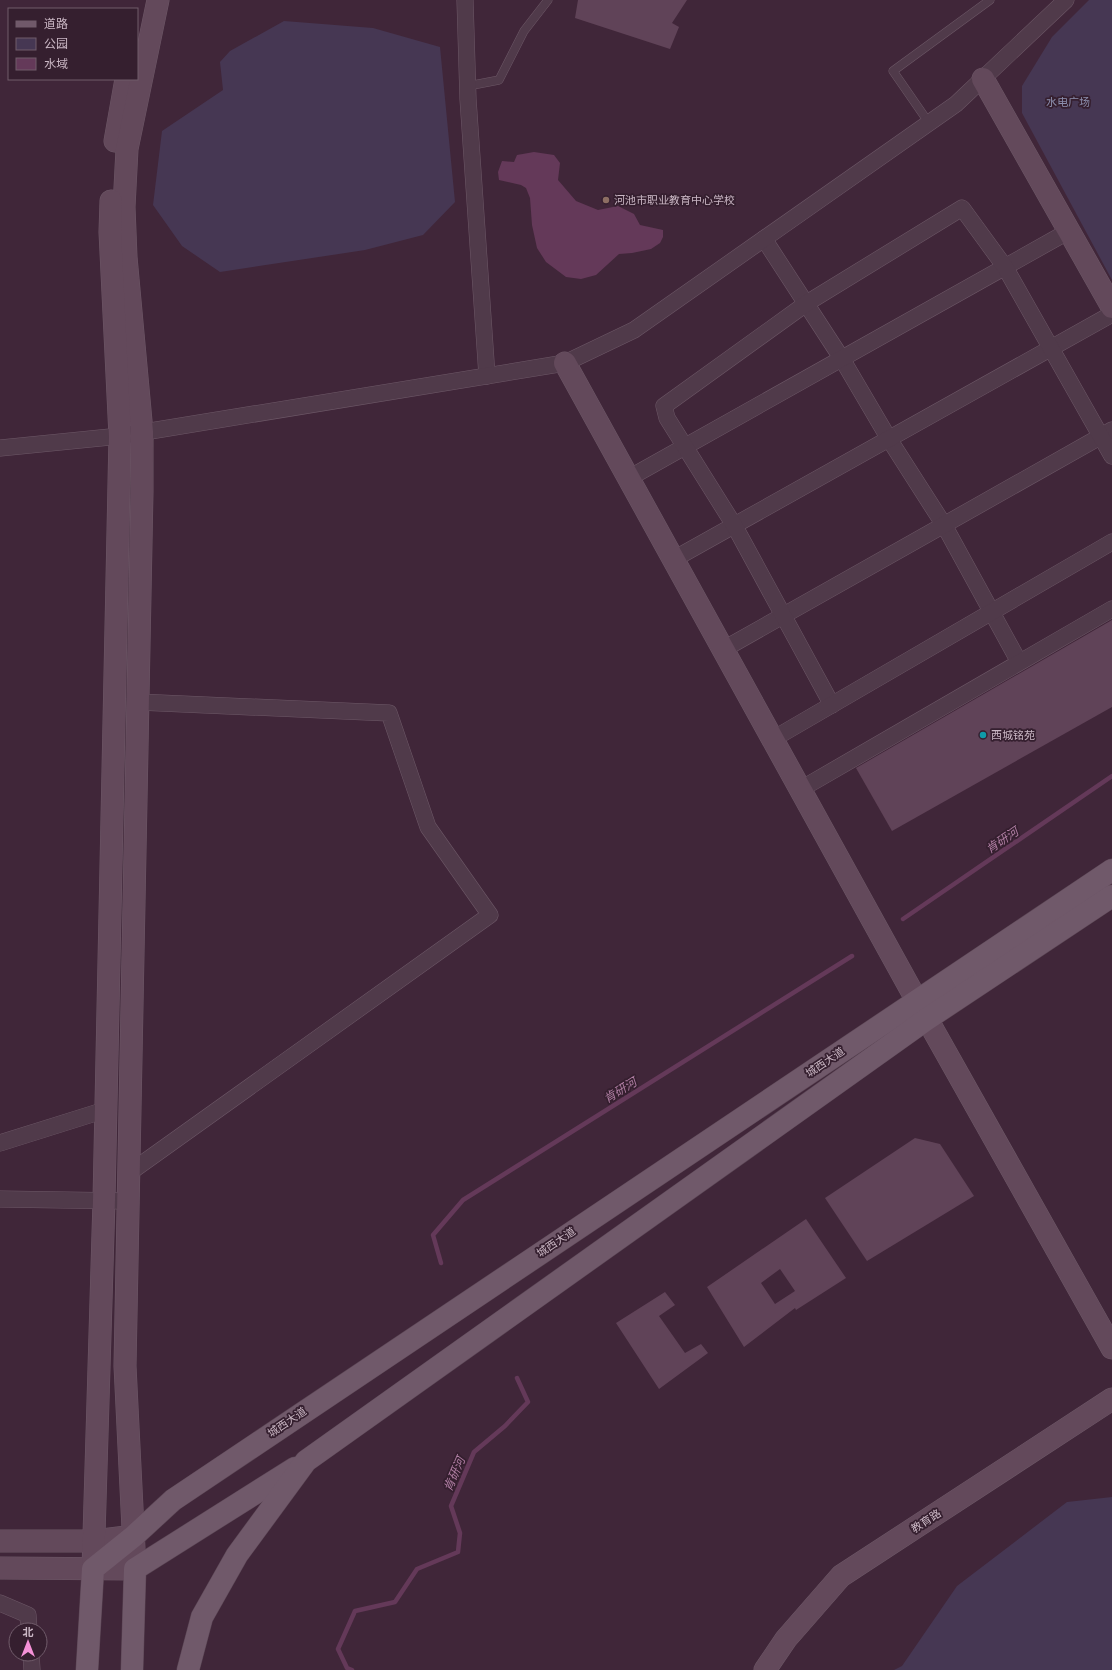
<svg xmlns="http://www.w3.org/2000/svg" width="1112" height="1670" viewBox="0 0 1112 1670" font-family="Quicksand,'Noto Sans SC',sans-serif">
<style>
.green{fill:#463753}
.water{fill:#643959}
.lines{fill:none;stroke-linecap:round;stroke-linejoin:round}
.stream{stroke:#643959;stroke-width:4.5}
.building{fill:#604358;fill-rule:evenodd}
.lane-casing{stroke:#6d5867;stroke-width:9}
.street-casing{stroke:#6d5867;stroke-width:17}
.secondary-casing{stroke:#6d5867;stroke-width:23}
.primary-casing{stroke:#594453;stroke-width:23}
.lane{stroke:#503a4a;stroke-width:8}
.street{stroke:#503a4a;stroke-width:16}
.secondary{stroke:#63495b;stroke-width:22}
.primary{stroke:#70596a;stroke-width:22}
.education-dot{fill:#8d6e63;stroke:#351f2f;stroke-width:1.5}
.culture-dot{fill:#0f9aa8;stroke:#351f2f;stroke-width:1.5}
.labels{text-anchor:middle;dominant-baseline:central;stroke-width:3.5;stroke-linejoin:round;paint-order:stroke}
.park-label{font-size:11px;fill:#8c8fae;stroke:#351f2f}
.poi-label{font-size:11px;fill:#cab7c4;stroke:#351f2f;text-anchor:start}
.street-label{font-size:11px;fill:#cab7c4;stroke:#351f2f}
.water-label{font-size:12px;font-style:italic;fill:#b17fa4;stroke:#351f2f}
</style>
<rect width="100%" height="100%" fill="#402639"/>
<g class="green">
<path d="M1089,0H1112V280L1022,113V86L1052,37Z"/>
<path d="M284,21L373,28L440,47L455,202L423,235L365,250L220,272L182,246L153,205L162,131L223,90L220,62L230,51Z"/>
<path d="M1112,1497V1670H894L902,1666L957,1586L1067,1502Z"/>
</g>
<path class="water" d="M534,152L554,155L560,163L558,180L576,201L598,210L618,206L634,214L640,225L663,230V237L660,243L651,249L632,253L619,254L596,275L581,279L566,277L546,262L537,248L532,225L530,198L526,188L521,185L499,180L498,172L502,161L514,162L517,155Z"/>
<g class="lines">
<g class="stream">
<path d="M903,919L1112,776"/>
<path d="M441,1263L433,1235L463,1200L852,956"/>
<path d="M352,1670L347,1668L338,1649L355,1611L395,1602L417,1569L458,1552L460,1533L451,1506L474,1452L505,1426L528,1402L517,1378"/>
</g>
</g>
<g class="building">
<path d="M578,0H687L672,23L679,27L670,49L575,18Z"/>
<path d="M1112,620V707L892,831L856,768Z"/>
<path d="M915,1138L940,1144L974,1196L867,1261L825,1198Z"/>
<path d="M806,1219L846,1278L796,1310L795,1308L744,1347L707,1287ZM780,1269L795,1291L775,1304L761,1283Z"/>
<path d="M665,1292L675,1305L659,1316L685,1353L701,1344L708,1353L659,1389L616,1323Z"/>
</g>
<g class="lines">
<defs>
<g id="lane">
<path d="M468,86L499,80L524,31L548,0"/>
<path d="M929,123L893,71L990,0"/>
</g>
<g id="street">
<path d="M465,0L468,99L487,376"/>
<path d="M764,239L842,359L889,439L944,525L1019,662"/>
<path d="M0,448L120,436L565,363L634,330L956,104L1066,0"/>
<path d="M629,478L1069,231"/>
<path d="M674,559L1112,314"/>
<path d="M724,649L1112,430"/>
<path d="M832,705L734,525L667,418L664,406L807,303L962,208L1005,267L1112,456"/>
<path d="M773,739L1112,542"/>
<path d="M801,789L1112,609"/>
<path d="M0,1143L105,1110"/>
<path d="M129,1173L490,915L428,827L389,713L138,702"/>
<path d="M0,1199L128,1201"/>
<path d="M0,1603L28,1615L29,1630"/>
<path d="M31,1654L32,1670"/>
</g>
<g id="secondary">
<path d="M983,79L1112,307"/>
<path d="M115,141L126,79"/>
<path d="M565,363L927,1019L1112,1348"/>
<path d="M0,1541H94L134,1536"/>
<path d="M0,1568L135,1569L125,1366L142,491V432L126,257L124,207L127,149L158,0"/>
<path d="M93,1569L104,1200L120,436L110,232L111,201"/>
<path d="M765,1670L786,1639L841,1576L1112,1399"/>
</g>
<g id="primary">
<path d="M87,1670L93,1569L134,1536L173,1500L1112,870"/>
<path d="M132,1670L135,1569L295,1468"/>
<path d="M188,1670L202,1617L237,1555L306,1461L927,1019L1112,896"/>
</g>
</defs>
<use href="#lane" class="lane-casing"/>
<use href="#street" class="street-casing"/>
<use href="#secondary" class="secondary-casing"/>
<use href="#primary" class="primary-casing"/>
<use href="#lane" class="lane"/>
<use href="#street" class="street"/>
<use href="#secondary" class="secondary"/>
<use href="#primary" class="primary"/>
</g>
<circle class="education-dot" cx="606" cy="200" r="4"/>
<circle class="culture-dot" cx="983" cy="735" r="4"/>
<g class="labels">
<g class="park-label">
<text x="1068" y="102">水电广场</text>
</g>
<g class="poi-label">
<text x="614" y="200">河池市职业教育中心学校</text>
<text x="991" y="735">西城铭苑</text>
</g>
<g class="street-label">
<text transform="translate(825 1062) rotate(-34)">城西大道</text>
<text transform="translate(556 1242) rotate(-34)">城西大道</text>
<text transform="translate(287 1422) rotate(-34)">城西大道</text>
<text transform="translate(926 1521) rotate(-33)">教育路</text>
</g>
<g class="water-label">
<text transform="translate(1002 840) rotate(-34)">肯研河</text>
<text transform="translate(620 1090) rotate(-32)">肯研河</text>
<text transform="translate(454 1474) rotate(-67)">肯研河</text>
</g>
</g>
<rect x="8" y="8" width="130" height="72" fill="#351f2f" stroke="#715c6b"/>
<rect x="16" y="21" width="20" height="6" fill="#70596a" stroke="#715c6b"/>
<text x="44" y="28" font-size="12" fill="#cab7c4">道路</text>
<rect x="16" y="38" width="20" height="12" fill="#463753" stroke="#715c6b"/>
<text x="44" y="48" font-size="12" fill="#cab7c4">公园</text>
<rect x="16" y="58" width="20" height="12" fill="#643959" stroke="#715c6b"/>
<text x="44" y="68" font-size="12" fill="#cab7c4">水域</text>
<g transform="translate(28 1642)"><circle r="19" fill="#351f2f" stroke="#715c6b"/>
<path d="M0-3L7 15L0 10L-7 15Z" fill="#f591d7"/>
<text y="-6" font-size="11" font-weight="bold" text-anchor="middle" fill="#cab7c4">北</text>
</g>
</svg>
